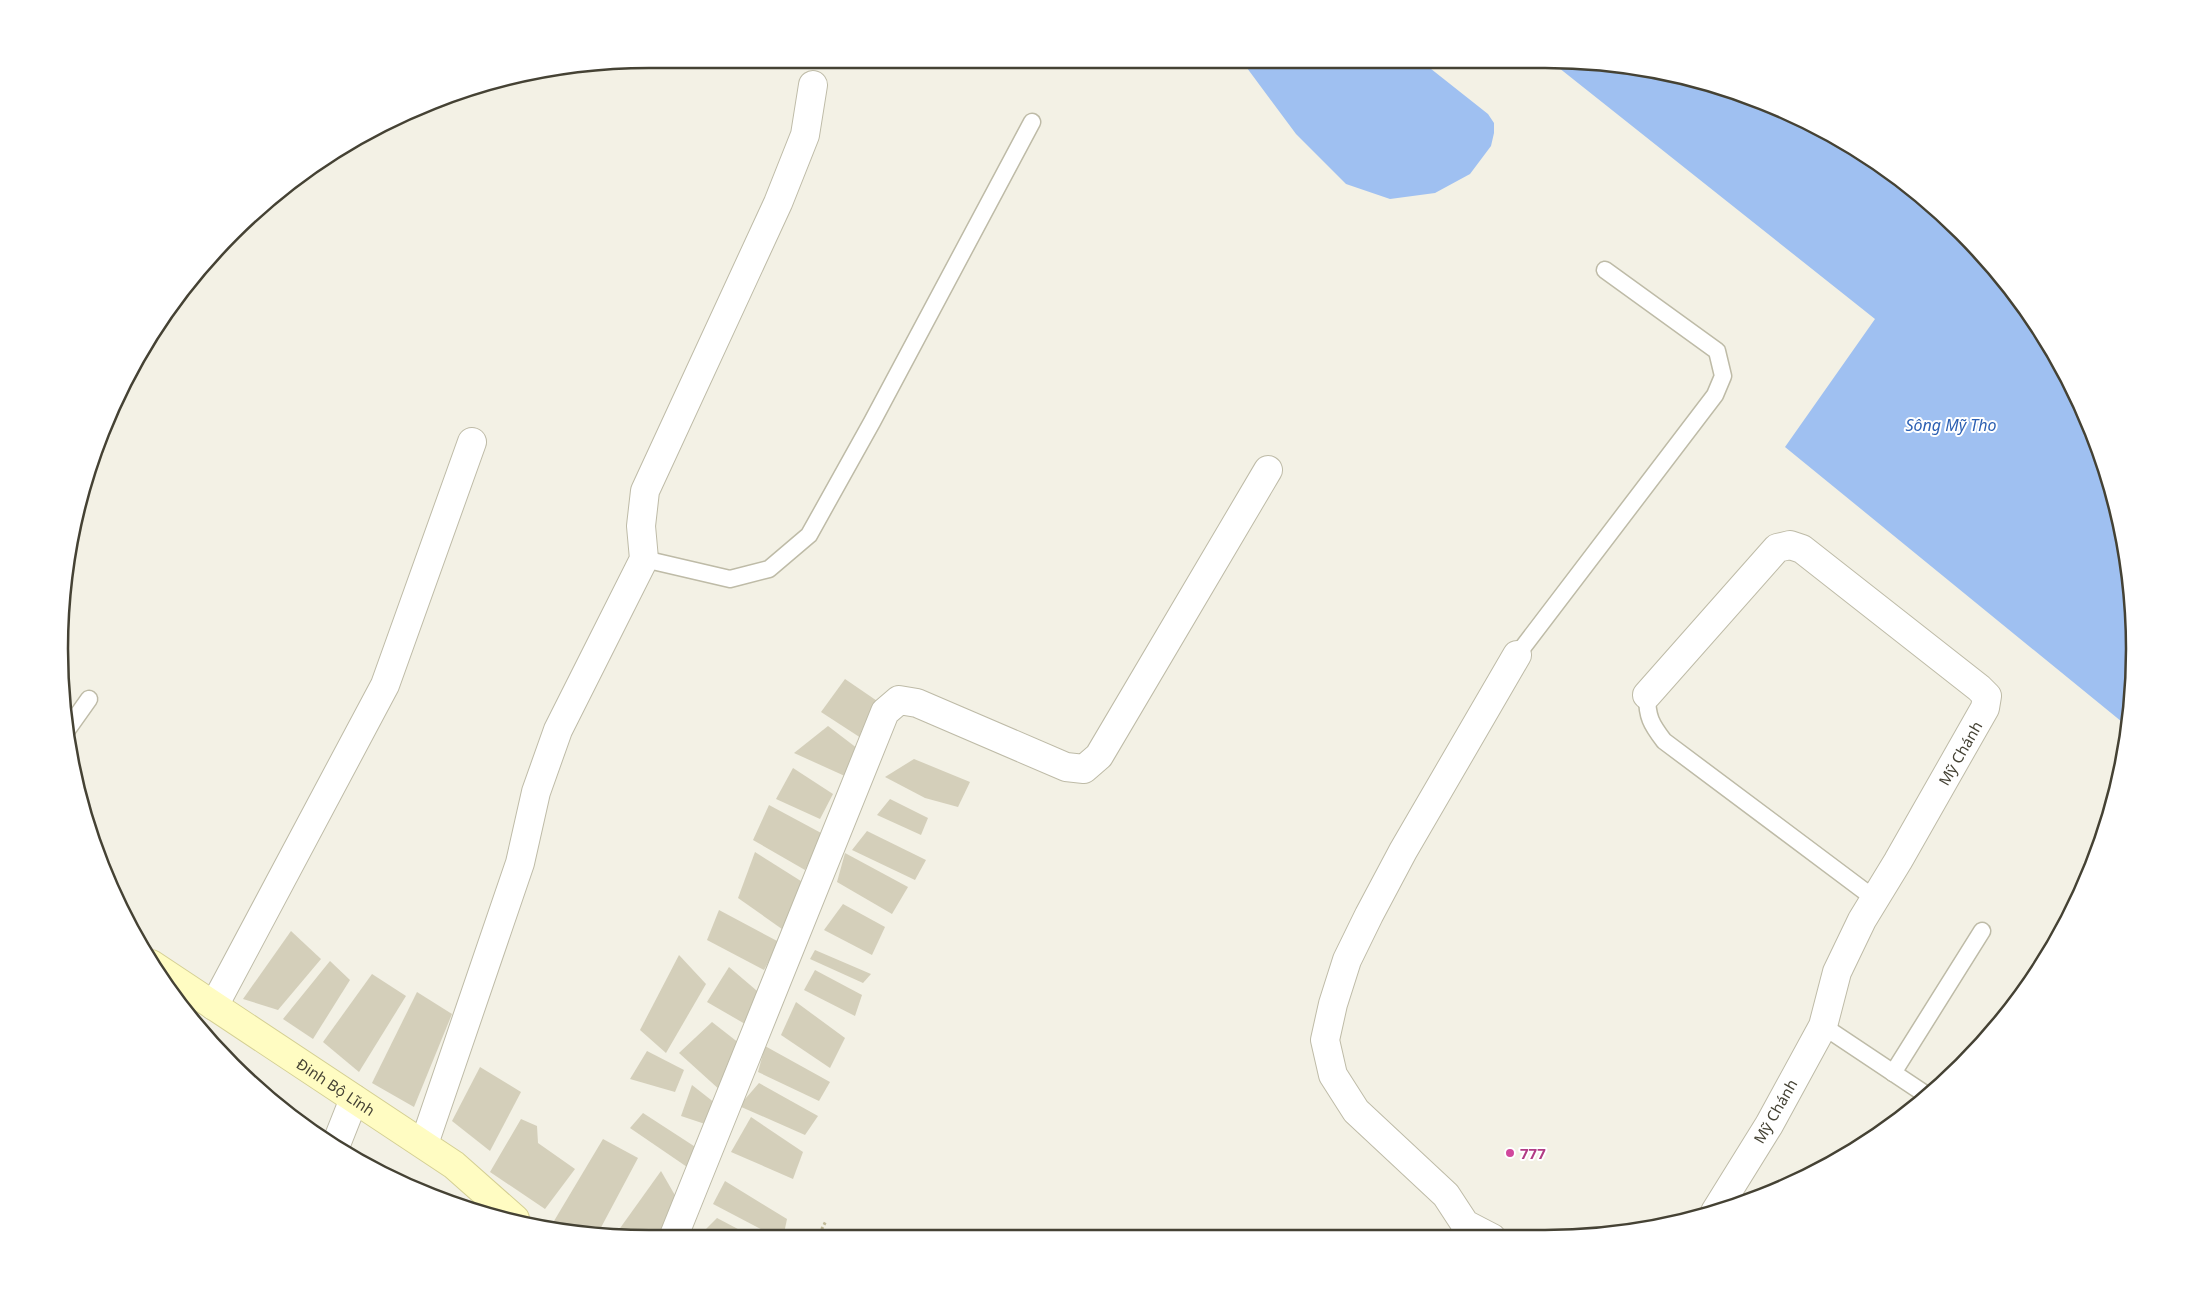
<svg xmlns="http://www.w3.org/2000/svg" width="2193" height="1298" viewBox="0 0 2193 1298" font-family="'Noto Sans',sans-serif">
<style>
.water{fill:#9fc0f1}
.building{fill:#d4cfba}
.lines{fill:none;stroke-linecap:round;stroke-linejoin:round}
.lane-casing{stroke:#bebba7;stroke-width:19}
.street-casing{stroke:#bebba7;stroke-width:30}
.secondary-casing{stroke:#d4cf93;stroke-width:30}
.path{stroke:#c0ba98;stroke-width:3;stroke-dasharray:2.5 2.5;stroke-linecap:butt}
.lane{stroke:#fff;stroke-width:16}
.street{stroke:#fff;stroke-width:28}
.secondary{stroke:#fffcc2;stroke-width:28}
.hotel-dot{fill:#d1479c;stroke:#fff;stroke-width:2}
.labels{text-anchor:middle;dominant-baseline:central;stroke-width:4;stroke-linejoin:round;paint-order:stroke}
.street-label{font-size:15px;fill:#454234;stroke:#fff}
.hotel-label{font-size:15px;font-weight:bold;fill:#b23c85;stroke:#fff;text-anchor:start}
.water-label{font-size:16px;font-style:italic;fill:#2c60b3;stroke:#fff}
.rim{fill:none;stroke:#454234;stroke-width:2.5}
</style>
<rect width="100%" height="100%" fill="#f3f1e5"/>
<g class="water">
<path d="M1549,60H1583L1733,90L1872,158L1961,231L2035,321L2089,423L2123,534L2134,649L2127,726L1785,447L1875,319Z"/>
<path d="M1240,61H1421L1488,114L1494,123V133L1491,146L1470,174L1435,193L1390,199L1346,184L1296,134L1247,68Z"/>
</g>
<g class="building">
<path d="M845,679L883,705L861,738L821,712Z"/>
<path d="M828,726L862,752L847,777L794,753Z"/>
<path d="M914,759L970,782L958,807L925,798L885,777Z"/>
<path d="M793,768L833,794L820,819L776,799Z"/>
<path d="M890,799L928,818L921,835L877,815Z"/>
<path d="M769,805L823,834L805,870L753,840Z"/>
<path d="M867,831L926,860L915,880L852,850Z"/>
<path d="M755,852L812,888L789,934L738,898Z"/>
<path d="M845,853L908,887L892,914L837,882Z"/>
<path d="M843,904L885,927L872,955L824,930Z"/>
<path d="M719,910L779,942L764,970L707,940Z"/>
<path d="M291,931L321,959L278,1010L243,999Z"/>
<path d="M815,950L871,974L863,983L810,959Z"/>
<path d="M679,955L706,984L666,1053L640,1030Z"/>
<path d="M330,961L350,980L313,1039L283,1019Z"/>
<path d="M729,967L763,996L752,1028L707,1002Z"/>
<path d="M815,970L862,995L855,1016L804,990Z"/>
<path d="M372,974L406,996L359,1072L323,1042Z"/>
<path d="M417,992L452,1014L414,1107L372,1083Z"/>
<path d="M796,1002L845,1038L830,1068L781,1035Z"/>
<path d="M712,1022L744,1047L721,1091L679,1053Z"/>
<path d="M765,1046L830,1082L819,1101L758,1072Z"/>
<path d="M647,1051L684,1070L675,1092L630,1079Z"/>
<path d="M480,1067L521,1092L490,1151L452,1121Z"/>
<path d="M759,1083L818,1116L805,1135L739,1106Z"/>
<path d="M692,1085L720,1107L711,1126L681,1116Z"/>
<path d="M643,1113L700,1150L690,1169L630,1128Z"/>
<path d="M751,1117L803,1152L793,1179L731,1152Z"/>
<path d="M521,1119L537,1126L538,1143L575,1169L545,1209L490,1172Z"/>
<path d="M603,1139L638,1158L597,1235L551,1226Z"/>
<path d="M661,1171L680,1204L664,1238H613Z"/>
<path d="M725,1181L787,1219L783,1238H778L713,1204Z"/>
<path d="M717,1218L755,1238H706L700,1235Z"/>
</g>
<g class="lines">
<defs>
<g id="lane">
<path d="M644,559L730,579L769,569L809,535L872,422L1032,122"/>
<path d="M1517,655L1715,395L1723,376L1717,351L1605,270"/>
<path d="M1647,695C1647,717 1651,724 1664,741L1875,899"/>
<path d="M67,730L89,699"/>
<path d="M1823,1026L1925,1094"/>
<path d="M1893,1073L1982,931"/>
</g>
<g id="street">
<path d="M1647,695L1777,548L1790,545L1802,549L1979,688L1987,696L1985,708L1898,861L1862,920L1837,972L1823,1026L1769,1125L1715,1212"/>
<path d="M214,1006L385,685L472,442"/>
<path d="M424,1144L520,863L536,792L558,730L644,559L641,526L645,491L778,203L805,135L813,85"/>
<path d="M335,1147L354,1099"/>
<path d="M673,1238L885,712L899,700L917,703L1066,767L1084,769L1099,756L1268,470"/>
<path d="M1492,1238L1465,1224L1446,1195L1356,1111L1333,1075L1325,1040L1333,1004L1347,960L1369,915L1403,851L1517,655"/>
</g>
<g id="secondary">
<path id="s1" d="M151,964L454,1165L515,1219"/>
</g>
</defs>
<use href="#lane" class="lane-casing"/>
<use href="#street" class="street-casing"/>
<use href="#secondary" class="secondary-casing"/>
<path class="path" d="M817,1238L826,1221"/>
<use href="#lane" class="lane"/>
<use href="#street" class="street"/>
<use href="#secondary" class="secondary"/>
</g>
<circle class="hotel-dot" cx="1510" cy="1153" r="5"/>
<g class="labels">
<g class="street-label">
<text transform="translate(1960 753) rotate(-60)">Mỹ Chánh</text>
<text stroke="none"><textPath href="#s1" startOffset="222">Đinh Bộ Lĩnh</textPath></text>
<text transform="translate(1775 1111) rotate(-60)">Mỹ Chánh</text>
</g>
<g class="hotel-label">
<text x="1520" y="1153">777</text>
</g>
<g class="water-label">
<text x="1951" y="425">Sông Mỹ Tho</text>
</g>
</g>
<path d="M0 0H2193V1298H0ZM649 68H1545A581 581 0 0 1 2126 649V649A581 581 0 0 1 1545 1230H649A581 581 0 0 1 68 649V649A581 581 0 0 1 649 68Z" fill="#fff" fill-rule="evenodd"/>
<path class="rim" d="M649 68H1545A581 581 0 0 1 2126 649V649A581 581 0 0 1 1545 1230H649A581 581 0 0 1 68 649V649A581 581 0 0 1 649 68Z"/>
</svg>
